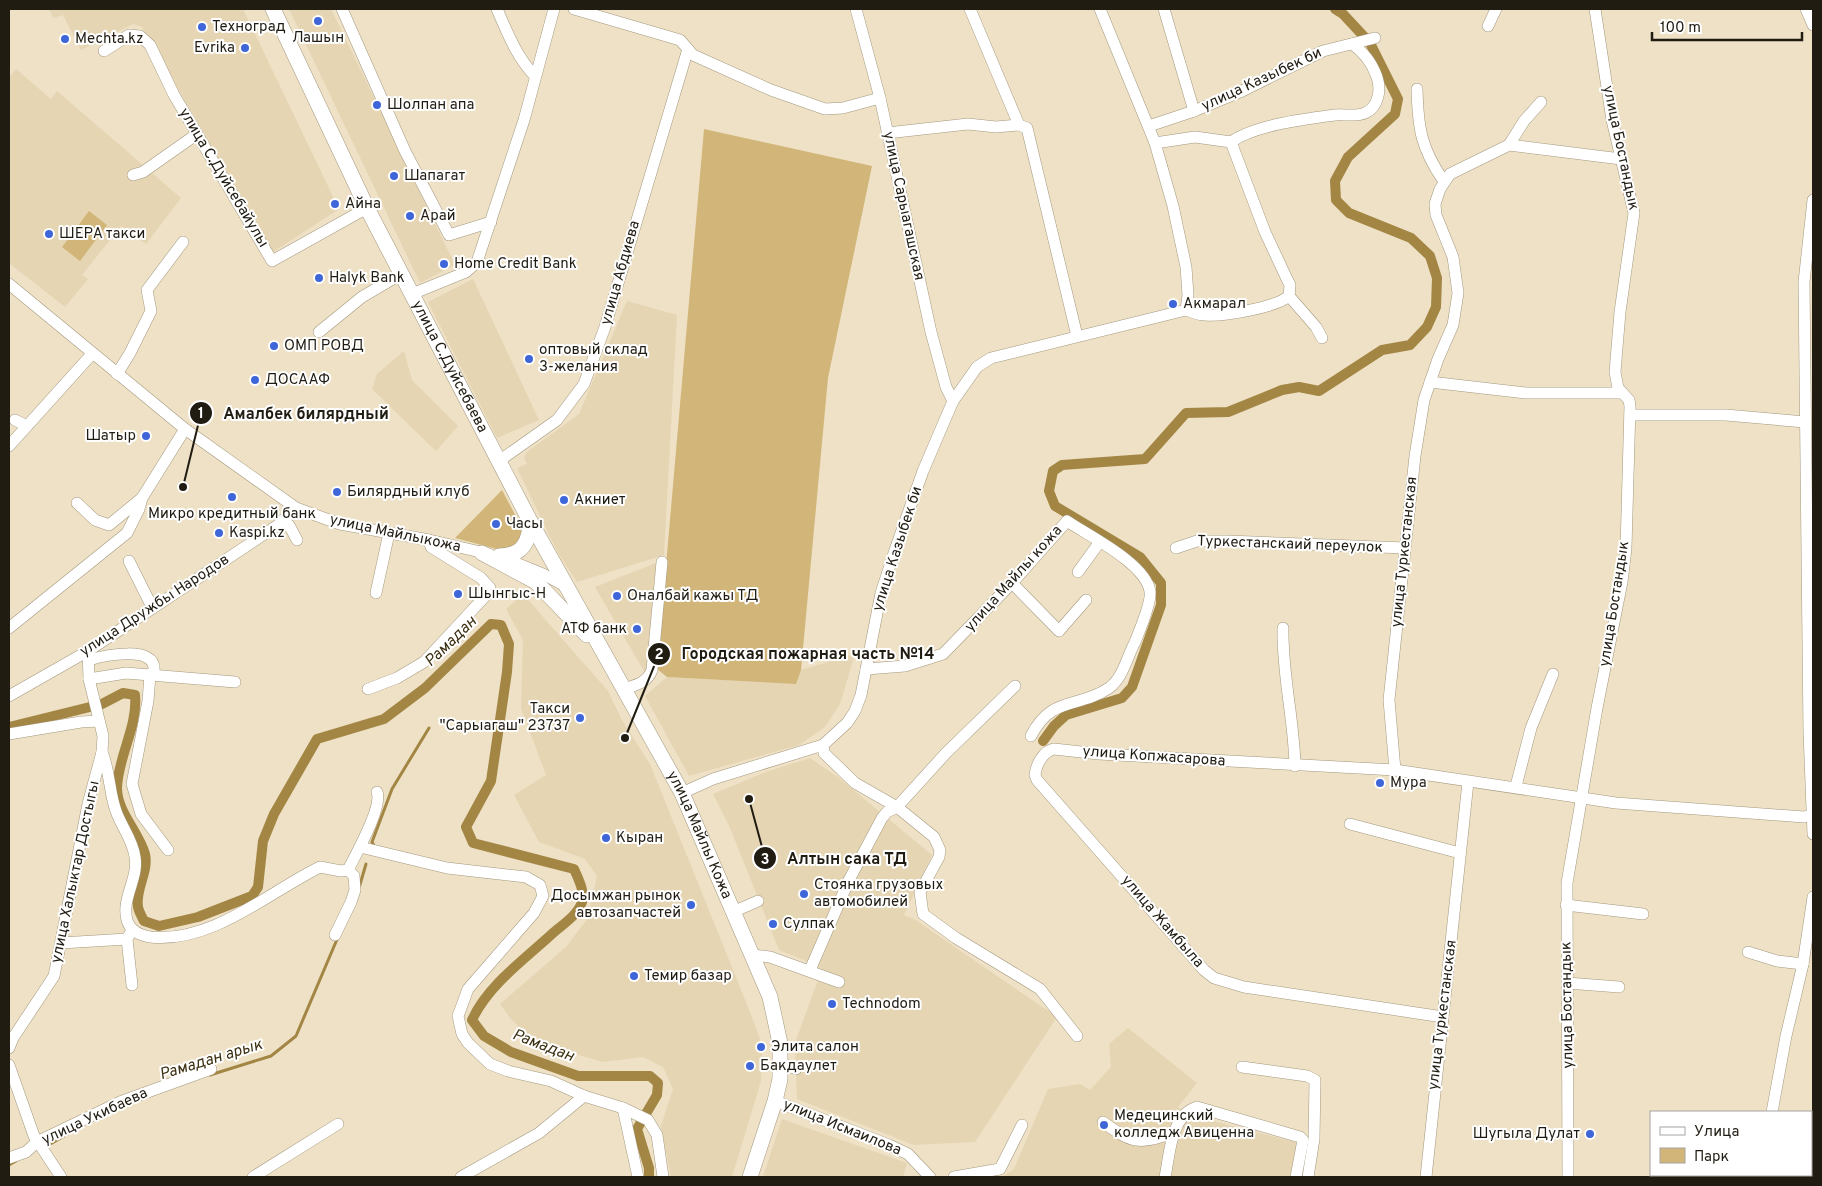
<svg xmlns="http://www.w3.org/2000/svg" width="1822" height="1186" viewBox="0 0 1822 1186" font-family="Overpass,sans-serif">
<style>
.built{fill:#e5d5b3}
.green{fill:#d2b679}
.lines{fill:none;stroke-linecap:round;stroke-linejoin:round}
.stream{stroke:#a38644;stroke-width:3}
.canal{stroke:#a38644;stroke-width:10}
.minor-casing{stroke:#a4987e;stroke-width:12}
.major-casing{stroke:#a4987e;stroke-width:16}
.minor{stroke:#fff;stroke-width:11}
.major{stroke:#fff;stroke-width:15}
.poi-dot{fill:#3e66d8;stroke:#fff;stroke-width:2}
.labels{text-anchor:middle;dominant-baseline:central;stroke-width:4;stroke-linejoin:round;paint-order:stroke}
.poi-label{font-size:15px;fill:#211c12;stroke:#fff;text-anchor:start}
.street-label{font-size:15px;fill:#211c12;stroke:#fff}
.water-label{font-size:16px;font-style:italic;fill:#3d3012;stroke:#fff}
.leader{fill:none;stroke:#211c12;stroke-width:2}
.callout-dot{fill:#211c12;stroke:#fff;stroke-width:2}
.mark-label{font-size:15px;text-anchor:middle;font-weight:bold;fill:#fff}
.callout-label{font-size:16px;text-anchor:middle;font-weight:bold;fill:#211c12;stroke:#fff;stroke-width:4;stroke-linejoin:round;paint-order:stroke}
</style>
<rect width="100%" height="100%" fill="#eee1c6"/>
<g class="built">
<path d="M49,9H243L339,209L273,252L142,27L133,24L81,50L63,15L53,18Z"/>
<path d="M289,9H331L455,265L420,283Z"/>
<path d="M16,69L51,99L57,91L181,198L146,244L121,226L82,275L88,279L65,307L9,263V78Z"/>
<path d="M473,279L539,420L497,438L428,302Z"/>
<path d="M627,301L677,315L664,555L577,582L558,553L517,468L527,464L524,458L527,452L579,414Z"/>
<path d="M404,351L412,380L458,426L436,451L372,389L377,374Z"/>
<path d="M656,563L653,601L647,676L595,587Z"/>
<path d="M523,594L608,691L622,720L650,764L750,1012L762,1045L761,1081L732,1177H671L661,1126L673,1089L663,1067L643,1057L603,1062L534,1042L511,1019L500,1004L566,947L588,918L597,876L585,859L539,842L514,795L546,775L521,708L523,640L506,609Z"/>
<path d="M855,654L840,704L825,727L799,745L689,776L645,696L667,677L795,684L801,670Z"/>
<path d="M810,758L839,778L932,855L904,915L914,919L1057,1017L975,1142L914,1145L797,1099L795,1043L822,969L811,963L779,950L730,828L713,794L766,772Z"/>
<path d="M1128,1028L1197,1083L1178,1107L1186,1114L1306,1145L1307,1153L1301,1177H1002L1014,1169L1048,1089L1080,1084L1090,1090L1111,1067L1109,1044Z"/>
<path d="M782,1119L907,1163L903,1177H763Z"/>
</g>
<g class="green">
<path d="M704,129L872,166L828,378L801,670L796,684L667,677L657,669Z"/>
<path d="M89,211L107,225L80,261L62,247Z"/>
<path d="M502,490L521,526L524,539L504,551L455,538Z"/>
</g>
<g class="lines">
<g class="stream">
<path d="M374,846L372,842L392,789L429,728"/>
<path d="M359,888L366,864"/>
<path d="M210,1075L271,1056L296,1036L338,937"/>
<path d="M45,1147L73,1131"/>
<path d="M9,1165L16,1161"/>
</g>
<g class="canal">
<path d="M9,727L102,704L123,693L135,695C138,727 118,756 117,788C117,812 139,832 145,854C149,872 135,889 138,907C139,912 142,917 144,921L159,926L198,917L252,896L258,887L263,841L274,814L317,739L384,719L425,688L491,624L501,625L509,644L507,672L491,781L466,827L473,843L574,869C578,878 585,891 582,902C578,915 562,925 553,933C525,959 488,985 472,1020L484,1036L511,1052L578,1076H650L658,1083L657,1095L637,1129L649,1168V1177"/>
<path d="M1043,741L1054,726L1066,715L1122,698L1132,687L1161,605V583L1140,557L1055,506L1049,491L1053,471L1062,465L1145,459L1186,413L1228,412L1282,390L1299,387L1319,391L1382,350L1410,345L1427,327L1436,307L1437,278L1430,256L1411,238L1349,213L1336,200L1335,181L1348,157L1395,114L1398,99L1370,43L1343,14L1335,9"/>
</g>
<defs>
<g id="minor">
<path d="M342,9L405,151L449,235L491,222"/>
<path d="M497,9C507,32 517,58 535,76"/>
<path d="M574,9L680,40L693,55L771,90L825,109L843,108L880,98"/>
<path d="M856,9L880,98L931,332L946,387L953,401"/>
<path d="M970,9L1019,125L1027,128L1077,336"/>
<path d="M1100,9L1155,143L1173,206L1186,267L1188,295L1186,310"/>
<path d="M1164,9L1194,111"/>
<path d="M1806,9L1813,25"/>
<path d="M1488,26L1496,9"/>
<path d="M104,51L129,35L140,36L150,45L174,95L272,261L367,208"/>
<path d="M1417,89C1418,128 1421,148 1443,180"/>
<path d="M1149,126L1194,111L1240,92L1323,51L1375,38"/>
<path d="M887,133L968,124L996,127L1019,125"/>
<path d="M1231,142C1255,125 1305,119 1335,115C1344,114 1356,117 1365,113C1379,107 1381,89 1377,77C1372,63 1364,52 1352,44"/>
<path d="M1155,143L1195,137L1231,142"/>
<path d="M1509,145L1524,121L1541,102"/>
<path d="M133,175L143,172L197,134"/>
<path d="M1813,200L1804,282L1809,732L1813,834"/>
<path d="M9,284L185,429L296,508L340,524L429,540L489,554"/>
<path d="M412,294L466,272L477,262L524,120L554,9"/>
<path d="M1289,296L1316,327L1322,338"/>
<path d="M319,332L362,297L401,274"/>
<path d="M117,374L130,353L151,311L147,290L183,242"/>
<path d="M1430,382L1526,393H1622"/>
<path d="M1630,415H1726L1805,422"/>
<path d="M15,420L27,426"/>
<path d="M9,446L92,354"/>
<path d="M499,461L557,420L584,384L605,327L688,49"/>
<path d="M77,503L95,520L109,525L142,498"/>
<path d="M283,521L289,525L297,540"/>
<path d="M1176,548L1197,541H1228L1405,548"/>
<path d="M504,558L543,574L565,586"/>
<path d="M129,561L152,607"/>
<path d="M1078,572L1099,543"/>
<path d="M1012,583L1059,631L1086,600"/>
<path d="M376,593L389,533"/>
<path d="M9,628L127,533L139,509L142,498L185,429"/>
<path d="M1283,628C1282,674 1294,719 1295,766"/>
<path d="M89,660C102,656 157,644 154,671L150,675L148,701L132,784L141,814L168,850"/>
<path d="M866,669L905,666L943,654L1012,583L1067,521C1089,536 1145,563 1150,591C1152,602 1139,632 1135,642C1127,657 1123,678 1109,688C1078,709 1052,695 1031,736"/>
<path d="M89,679L126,673L235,682"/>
<path d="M368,689L397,678L424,662L490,591V588L481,578L431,547L429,540"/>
<path d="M624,689C636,685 647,683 652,670L662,562"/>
<path d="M9,696L88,651L278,525L296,508"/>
<path d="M9,734L81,722L99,721"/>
<path d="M823,745L824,753L855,783L897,807L934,837L940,850L939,857L920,892L923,914L956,938L1040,989L1077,1036"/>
<path d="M102,752C110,771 109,792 116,811C121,826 133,840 135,857C139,878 121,899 127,920C130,931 139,935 150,937C211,944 269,892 320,867L341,871L348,870C356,854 383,807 377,792"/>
<path d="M1395,770L1389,700L1415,456L1424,400L1438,359L1453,325L1458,293L1453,257L1436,215L1435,204L1440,189L1450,174L1509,145L1621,159"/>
<path d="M1516,786L1531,728L1553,674"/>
<path d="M682,793L713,779L823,745L847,723L855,711L861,695L881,593L895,550L923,471L953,401L977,367L991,358L1186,310C1192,312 1198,315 1205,315C1222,317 1277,307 1289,296L1290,285L1286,277L1265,232L1231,142"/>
<path d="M1350,824L1460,853"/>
<path d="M360,847L447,868L526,877L540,885L543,896L534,913L468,989L458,1016L462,1034L468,1043L490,1064L508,1071L551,1081L584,1096L623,1108L648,1120L657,1135L663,1177"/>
<path d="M1566,905L1643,914"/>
<path d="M735,911L758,901"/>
<path d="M131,932L127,939L132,985"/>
<path d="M335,935L351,902L355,890L354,876L348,870"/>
<path d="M61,943L127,939"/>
<path d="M1748,952L1777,961L1803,964"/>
<path d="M753,955L770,957L839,982"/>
<path d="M810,970L849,880L882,818L887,812L897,807L946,753L1015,686"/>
<path d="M1567,983L1619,987"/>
<path d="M1443,1017L1244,987L1214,978L1204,970L1037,780L1035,775C1036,765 1043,751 1054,749L1099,754L1395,770L1616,803L1804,817L1812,815"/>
<path d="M9,1048L13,1038L54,976L88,804L102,752L103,736L89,679L88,651"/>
<path d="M781,1063L796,1069"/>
<path d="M9,1065L34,1136L61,1177"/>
<path d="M1242,1067L1307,1076L1315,1080L1314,1139L1308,1177"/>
<path d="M775,1101L889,1145L908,1154L930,1177"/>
<path d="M623,1108L638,1177"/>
<path d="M1772,1112L1786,1036L1803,964L1813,897"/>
<path d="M1103,1122C1131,1143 1141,1146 1174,1132"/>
<path d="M9,1158L26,1152L37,1142L120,1102L211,1069"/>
<path d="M253,1177L338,1124"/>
<path d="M461,1177L539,1133L584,1096"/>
<path d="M954,1177L1000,1169L1022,1125"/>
<path d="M1165,1177C1170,1154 1170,1116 1197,1107L1300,1137L1303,1140L1296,1177"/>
<path d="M1426,1177L1468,782"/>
<path d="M1568,1177L1567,883L1597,708L1622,582L1626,548L1630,406L1629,400L1618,388L1615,372L1620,312L1634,213L1612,120L1595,9"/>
<path d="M1760,1177V1175"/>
</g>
<g id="major">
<path id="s1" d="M273,9L367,208L530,521L682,793L770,997L780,1043V1079L775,1101L750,1177"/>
<path d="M482,553L536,582L587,635"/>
<path d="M499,556C522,556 530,542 530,521"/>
</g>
</defs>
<use href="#minor" class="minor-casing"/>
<use href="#major" class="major-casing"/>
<use href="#minor" class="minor"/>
<use href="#major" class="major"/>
</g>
<g class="poi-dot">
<circle cx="318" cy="21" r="5"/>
<circle cx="202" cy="27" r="5"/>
<circle cx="65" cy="39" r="5"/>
<circle cx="245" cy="48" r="5"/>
<circle cx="377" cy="105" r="5"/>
<circle cx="394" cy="176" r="5"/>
<circle cx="335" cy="204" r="5"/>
<circle cx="410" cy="216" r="5"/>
<circle cx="49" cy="234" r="5"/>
<circle cx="444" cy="264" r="5"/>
<circle cx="319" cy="278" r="5"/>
<circle cx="1173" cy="304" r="5"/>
<circle cx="274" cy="346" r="5"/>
<circle cx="529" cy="359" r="5"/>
<circle cx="255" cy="380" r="5"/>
<circle cx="146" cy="436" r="5"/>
<circle cx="337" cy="492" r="5"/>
<circle cx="232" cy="497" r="5"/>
<circle cx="564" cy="500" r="5"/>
<circle cx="496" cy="524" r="5"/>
<circle cx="219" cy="533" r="5"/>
<circle cx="458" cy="594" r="5"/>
<circle cx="617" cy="596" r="5"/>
<circle cx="637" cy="629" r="5"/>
<circle cx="580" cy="718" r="5"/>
<circle cx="1380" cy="783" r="5"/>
<circle cx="606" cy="838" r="5"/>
<circle cx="804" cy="894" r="5"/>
<circle cx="691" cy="905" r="5"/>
<circle cx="773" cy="924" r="5"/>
<circle cx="634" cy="976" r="5"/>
<circle cx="832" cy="1004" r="5"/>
<circle cx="761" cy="1047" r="5"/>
<circle cx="750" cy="1066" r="5"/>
<circle cx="1104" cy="1125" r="5"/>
<circle cx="1590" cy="1134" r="5"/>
</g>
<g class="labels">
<g class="poi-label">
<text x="212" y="27">Техноград</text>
<text x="318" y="38" text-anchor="middle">Лашын</text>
<text x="75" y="39">Mechta.kz</text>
<text x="235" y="48" text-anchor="end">Evrika</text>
<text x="387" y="105">Шолпан апа</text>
<text x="404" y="176">Шапагат</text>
<text x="345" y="204">Айна</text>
<text x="420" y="216">Арай</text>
<text x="59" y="234">ШЕРА такси</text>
<text x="454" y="264">Home Credit Bank</text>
<text x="329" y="278">Halyk Bank</text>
<text x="1183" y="304">Акмарал</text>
<text x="284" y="346">ОМП РОВД</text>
<text x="539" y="350">оптовый склад<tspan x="539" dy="17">3-желания</tspan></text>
<text x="265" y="380">ДОСААФ</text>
<text x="136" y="436" text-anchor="end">Шатыр</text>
<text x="347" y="492">Билярдный клуб</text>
<text x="574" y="500">Акниет</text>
<text x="232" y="514" text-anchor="middle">Микро кредитный банк</text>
<text x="506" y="524">Часы</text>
<text x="229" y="533">Kaspi.kz</text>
<text x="468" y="594">Шынгыс-Н</text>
<text x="627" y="596">Оналбай кажы ТД</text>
<text x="627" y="629" text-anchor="end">АТФ банк</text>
<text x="570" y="709" text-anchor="end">Такси<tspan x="570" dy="17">"Сарыагаш" 23737</tspan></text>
<text x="1390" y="783">Мура</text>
<text x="616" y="838">Кыран</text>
<text x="814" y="885">Стоянка грузовых<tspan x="814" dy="17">автомобилей</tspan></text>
<text x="681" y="896" text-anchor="end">Досымжан рынок<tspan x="681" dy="17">автозапчастей</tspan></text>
<text x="783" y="924">Сулпак</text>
<text x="644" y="976">Темир базар</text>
<text x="842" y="1004">Technodom</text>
<text x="771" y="1047">Элита салон</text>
<text x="760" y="1066">Бакдаулет</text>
<text x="1114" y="1116">Медецинский<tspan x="1114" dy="17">колледж Авиценна</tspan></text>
<text x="1580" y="1134" text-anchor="end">Шугыла Дулат</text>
</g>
<g class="street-label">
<text transform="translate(1262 80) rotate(-25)">улица Казыбек би</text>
<text transform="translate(1620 148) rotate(78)">улица Бостандык</text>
<text transform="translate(223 178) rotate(59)">улица С.Дуйсебайулы</text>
<text transform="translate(903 206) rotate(78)">улица Сарыагашская</text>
<text transform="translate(621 273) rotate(-74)">улица Абдиева</text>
<text stroke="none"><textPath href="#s1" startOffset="399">улица С.Дуйсебаева</textPath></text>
<text transform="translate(395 534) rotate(12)">улица Майлыкожа</text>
<text transform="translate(1290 545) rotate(2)">Туркестанскаий переулок</text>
<text transform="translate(898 549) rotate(-72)">улица Казыбек би</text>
<text transform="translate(1405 552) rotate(-84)">улица Туркестанская</text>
<text transform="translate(1014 579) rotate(-48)">улица Майлы кожа</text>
<text transform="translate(1615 604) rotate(-81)">улица Бостандык</text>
<text transform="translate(155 606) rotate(-33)">улица Дружбы Народов</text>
<text transform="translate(1154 757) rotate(4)">улица Копжасарова</text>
<text stroke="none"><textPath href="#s1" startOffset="930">улица Майлы Кожа</textPath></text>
<text transform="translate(76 872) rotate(-78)">улица Халыктар Достыгы</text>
<text transform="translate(1162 922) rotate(49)">улица Жамбыла</text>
<text transform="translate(1568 1005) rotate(-91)">улица Бостандык</text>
<text transform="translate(1443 1015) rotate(-83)">улица Туркестанская</text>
<text transform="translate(95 1117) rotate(-25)">улица Укибаева</text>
<text transform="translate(842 1128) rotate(22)">улица Исмаилова</text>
</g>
<g class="water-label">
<text transform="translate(451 642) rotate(-44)">Рамадан</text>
<text transform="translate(543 1046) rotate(21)">Рамадан</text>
<text transform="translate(211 1060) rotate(-17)">Рамадан арык</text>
</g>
</g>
<path class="leader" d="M183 487L201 413M625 738L659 654M749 799L765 858"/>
<g class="callout-dot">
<circle cx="183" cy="487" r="5"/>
<circle cx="625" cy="738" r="5"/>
<circle cx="749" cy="799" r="5"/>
<circle cx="201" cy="413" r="12"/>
<circle cx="659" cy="654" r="12"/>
<circle cx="765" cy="858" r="12"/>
</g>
<g class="mark-label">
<text x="201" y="418">1</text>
<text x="659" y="659">2</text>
<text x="765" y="864">3</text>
</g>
<g class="callout-label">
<text x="306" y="419">Амалбек билярдный</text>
<text x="808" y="659">Городская пожарная часть №14</text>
<text x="847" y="864">Алтын сака ТД</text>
</g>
<rect width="1822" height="1186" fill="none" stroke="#211c12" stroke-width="20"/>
<rect x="1650" y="1111" width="162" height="65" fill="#ffffff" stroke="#a6a4a0"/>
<rect x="1660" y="1127" width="25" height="8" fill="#ffffff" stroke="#a6a4a0"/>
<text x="1694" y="1136" font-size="15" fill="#211c12">Улица</text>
<rect x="1660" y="1148" width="25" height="15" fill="#d2b679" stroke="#a6a4a0"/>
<text x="1694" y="1161" font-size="15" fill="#211c12">Парк</text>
<path d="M1652 32v8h150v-8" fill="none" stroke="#211c12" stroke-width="2.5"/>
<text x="1660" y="32" font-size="15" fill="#211c12" stroke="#ffffff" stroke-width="4" paint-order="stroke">100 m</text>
</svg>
